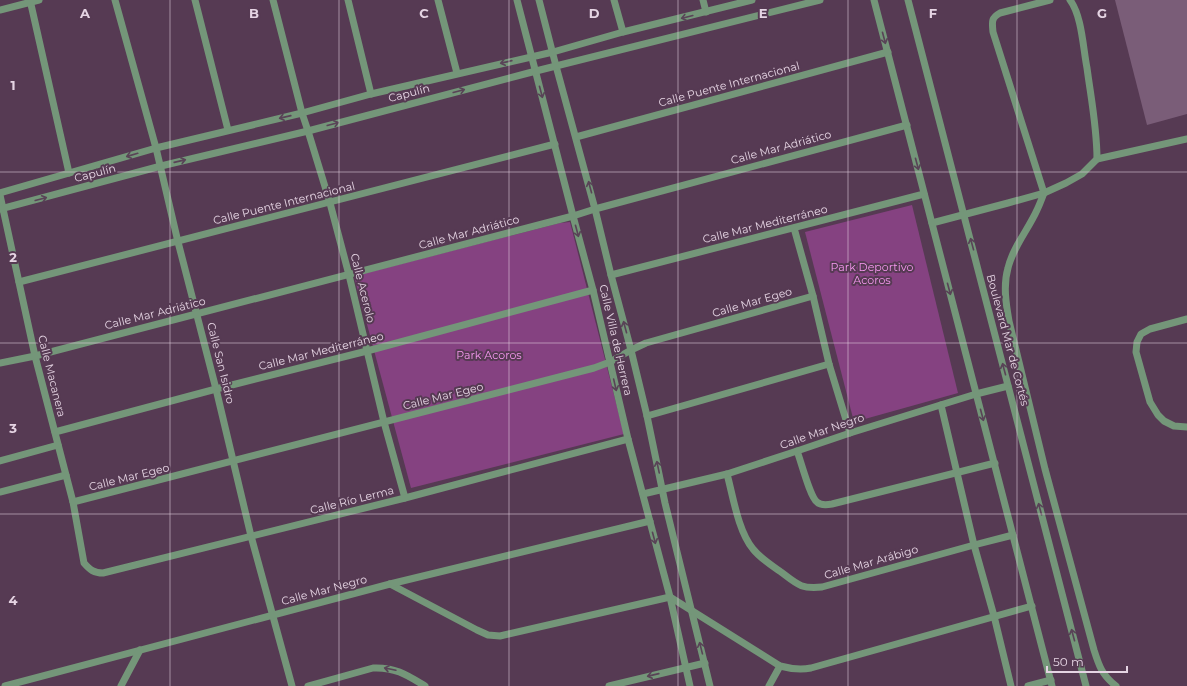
<svg xmlns="http://www.w3.org/2000/svg" width="1187" height="686" viewBox="0 0 1187 686" font-family="Montserrat,sans-serif">
<style>
.green{fill:#854281}
.building{fill:#7a5d78}
.lines{fill:none;stroke-linecap:round;stroke-linejoin:round}
.minor{stroke:#749679;stroke-width:7}
.oneway{stroke:#594357}
.grid{fill:none;stroke:#e5d4e3;stroke-width:1;stroke-opacity:0.55}
.labels{text-anchor:middle;dominant-baseline:central;stroke-width:4;stroke-linejoin:round;paint-order:stroke}
.street-label{font-size:11px;fill:#e5d4e3;stroke:#563a53}
.park-label{font-size:11px;fill:#f898f1;stroke:#563a53}
.grid-label{font-size:13px;text-anchor:middle;font-weight:bold;fill:#e5d4e3;stroke:#563a53;stroke-width:4;stroke-linejoin:round;paint-order:stroke}
</style>
<rect width="100%" height="100%" fill="#563a53"/>
<g class="green">
<path d="M912,205L958,393L854,422L805,232Z"/>
<path d="M570,222L624,434L411,488L354,276L560,223Z"/>
</g>
<path class="building" d="M1115,0H1187V114L1147,125Z"/>
<g class="lines">
<g class="minor">
<path d="M30,0L69,173"/>
<path d="M115,0L156,148L178,242L216,389L251,536L292,686"/>
<path d="M195,0L228,130"/>
<path d="M273,0L302,113L308,131L330,203L349,275L384,422L405,498"/>
<path d="M348,0L371,94"/>
<path d="M438,0L457,73"/>
<path d="M517,0L573,216L593,290L628,439L670,597L690,686"/>
<path d="M539,0L556,66L595,209L611,275L631,350L647,416L665,503L710,686"/>
<path d="M614,0L623,32"/>
<path d="M703,0L706,12"/>
<path d="M874,0L1052,686"/>
<path d="M908,0L1086,686"/>
<path d="M1050,0L1000,13C991,18 992,22 993,32L1044,193C1042,198 1040,204 1037,210C1028,230 1013,247 1008,268C1003,285 1006,304 1009,321L1045,469L1094,650C1099,666 1102,675 1116,686"/>
<path d="M0,10L39,0"/>
<path d="M576,137L888,52"/>
<path d="M1097,159L1187,139"/>
<path d="M0,193L156,148L302,113L371,94L553,52L623,32L752,0"/>
<path d="M0,195L35,356L73,502L84,563C90,570 94,573 103,573L405,498L628,439"/>
<path d="M0,209L161,166L308,131L536,71L820,0"/>
<path d="M932,223L1008,203L1044,193L1066,183L1082,174L1097,159C1097,128 1091,98 1087,68C1083,48 1082,16 1070,0"/>
<path d="M794,228L813,296L829,364L850,433"/>
<path d="M611,275L924,194"/>
<path d="M19,282L555,144"/>
<path d="M1187,319L1150,329L1141,334L1137,342L1136,352L1150,402L1158,415L1164,421L1174,426L1187,427"/>
<path d="M0,363L35,356L573,216L595,209L907,125"/>
<path d="M941,405L974,545L994,616L1011,686"/>
<path d="M647,416L829,364"/>
<path d="M55,432L216,389L367,351L593,290"/>
<path d="M797,451C801,461 810,497 817,502C821,506 827,505 832,504L995,463"/>
<path d="M0,461L58,445"/>
<path d="M727,474C733,496 738,531 753,549C760,558 771,565 781,572C798,585 801,589 822,587L974,545L1013,535"/>
<path d="M0,492L66,475"/>
<path d="M643,494L727,474L797,451L850,433L976,394L1008,386"/>
<path d="M73,502L594,368L610,362L631,350L646,343L813,296"/>
<path d="M390,584L477,630L488,635L500,636L670,597L780,666C791,669 800,670 811,668L1032,606"/>
<path d="M5,686L390,584L650,521"/>
<path d="M121,686L140,650"/>
<path d="M308,686L373,668C395,667 407,675 425,686"/>
<path d="M609,686L705,663"/>
<path d="M769,686L780,666"/>
<path d="M1028,686L1051,680"/>
</g>
</g>
<defs><path id="oneway-shaft" d="M-6 0H5M1.5-3L5.5 0L1.5 3" fill="none" stroke-width="1.6" stroke-linecap="round" stroke-linejoin="round"/></defs>
<g class="oneway">
<use href="#oneway-shaft" transform="translate(687 17) rotate(166)"/>
<use href="#oneway-shaft" transform="translate(884 38) rotate(75)"/>
<use href="#oneway-shaft" transform="translate(506 62) rotate(167)"/>
<use href="#oneway-shaft" transform="translate(459 91) rotate(-15)"/>
<use href="#oneway-shaft" transform="translate(541 92) rotate(75)"/>
<use href="#oneway-shaft" transform="translate(285 117) rotate(167)"/>
<use href="#oneway-shaft" transform="translate(333 124) rotate(-15)"/>
<use href="#oneway-shaft" transform="translate(132 155) rotate(164)"/>
<use href="#oneway-shaft" transform="translate(180 161) rotate(-13)"/>
<use href="#oneway-shaft" transform="translate(917 164) rotate(75)"/>
<use href="#oneway-shaft" transform="translate(590 187) rotate(-105)"/>
<use href="#oneway-shaft" transform="translate(41 199) rotate(-15)"/>
<use href="#oneway-shaft" transform="translate(577 231) rotate(75)"/>
<use href="#oneway-shaft" transform="translate(972 244) rotate(-105)"/>
<use href="#oneway-shaft" transform="translate(949 289) rotate(75)"/>
<use href="#oneway-shaft" transform="translate(625 327) rotate(-105)"/>
<use href="#oneway-shaft" transform="translate(1004 369) rotate(-105)"/>
<use href="#oneway-shaft" transform="translate(615 385) rotate(77)"/>
<use href="#oneway-shaft" transform="translate(982 415) rotate(75)"/>
<use href="#oneway-shaft" transform="translate(658 467) rotate(-102)"/>
<use href="#oneway-shaft" transform="translate(1040 509) rotate(-105)"/>
<use href="#oneway-shaft" transform="translate(654 538) rotate(75)"/>
<use href="#oneway-shaft" transform="translate(1073 635) rotate(-105)"/>
<use href="#oneway-shaft" transform="translate(701 648) rotate(-104)"/>
<use href="#oneway-shaft" transform="translate(390 669) rotate(-168)"/>
<use href="#oneway-shaft" transform="translate(653 675) rotate(167)"/>
</g>
<path class="grid" d="M170,0V686M339,0V686M509,0V686M678,0V686M848,0V686M1017,0V686M0,172H1187M0,343H1187M0,514H1187"/>
<g class="labels">
<g class="street-label">
<text transform="translate(729 84) rotate(-15)">Calle Puente Internacional</text>
<text transform="translate(409 93) rotate(-15)">Capulín</text>
<text transform="translate(781 147) rotate(-15)">Calle Mar Adriático</text>
<text transform="translate(95 173) rotate(-15)">Capulín</text>
<text transform="translate(284 203) rotate(-14)">Calle Puente Internacional</text>
<text transform="translate(765 224) rotate(-14)">Calle Mar Mediterráneo</text>
<text transform="translate(469 232) rotate(-15)">Calle Mar Adriático</text>
<text transform="translate(363 288) rotate(76)">Calle Acerolo</text>
<text transform="translate(752 302) rotate(-16)">Calle Mar Egeo</text>
<text transform="translate(155 313) rotate(-14)">Calle Mar Adriático</text>
<text transform="translate(616 340) rotate(77)">Calle Villa de Herrera</text>
<text transform="translate(1008 340) rotate(75)">Boulevard Mar de Cortés</text>
<text transform="translate(321 351) rotate(-14)">Calle Mar Mediterráneo</text>
<text transform="translate(221 363) rotate(76)">Calle San Isidro</text>
<text transform="translate(52 376) rotate(76)">Calle Macanera</text>
<text transform="translate(443 396) rotate(-14)">Calle Mar Egeo</text>
<text transform="translate(822 431) rotate(-19)">Calle Mar Negro</text>
<text transform="translate(129 477) rotate(-14)">Calle Mar Egeo</text>
<text transform="translate(352 500) rotate(-14)">Calle Río Lerma</text>
<text transform="translate(871 562) rotate(-16)">Calle Mar Arábigo</text>
<text transform="translate(324 590) rotate(-15)">Calle Mar Negro</text>
</g>
<g class="park-label">
<text x="872" y="267">Park Deportivo<tspan x="872" dy="13">Acoros</tspan></text>
<text x="489" y="355">Park Acoros</text>
</g>
</g>
<g class="grid-label">
<text x="85" y="18">A</text>
<text x="254" y="18">B</text>
<text x="424" y="18">C</text>
<text x="594" y="18">D</text>
<text x="763" y="18">E</text>
<text x="933" y="18">F</text>
<text x="1102" y="18">G</text>
<text x="13" y="90">1</text>
<text x="13" y="262">2</text>
<text x="13" y="433">3</text>
<text x="13" y="605">4</text>
</g>
<path d="M1047 666v6h80v-6" fill="none" stroke="#e5d4e3" stroke-width="2"/>
<text x="1053" y="666" font-size="12" fill="#e5d4e3" stroke="#563a53" stroke-width="3" paint-order="stroke">50 m</text>
</svg>
